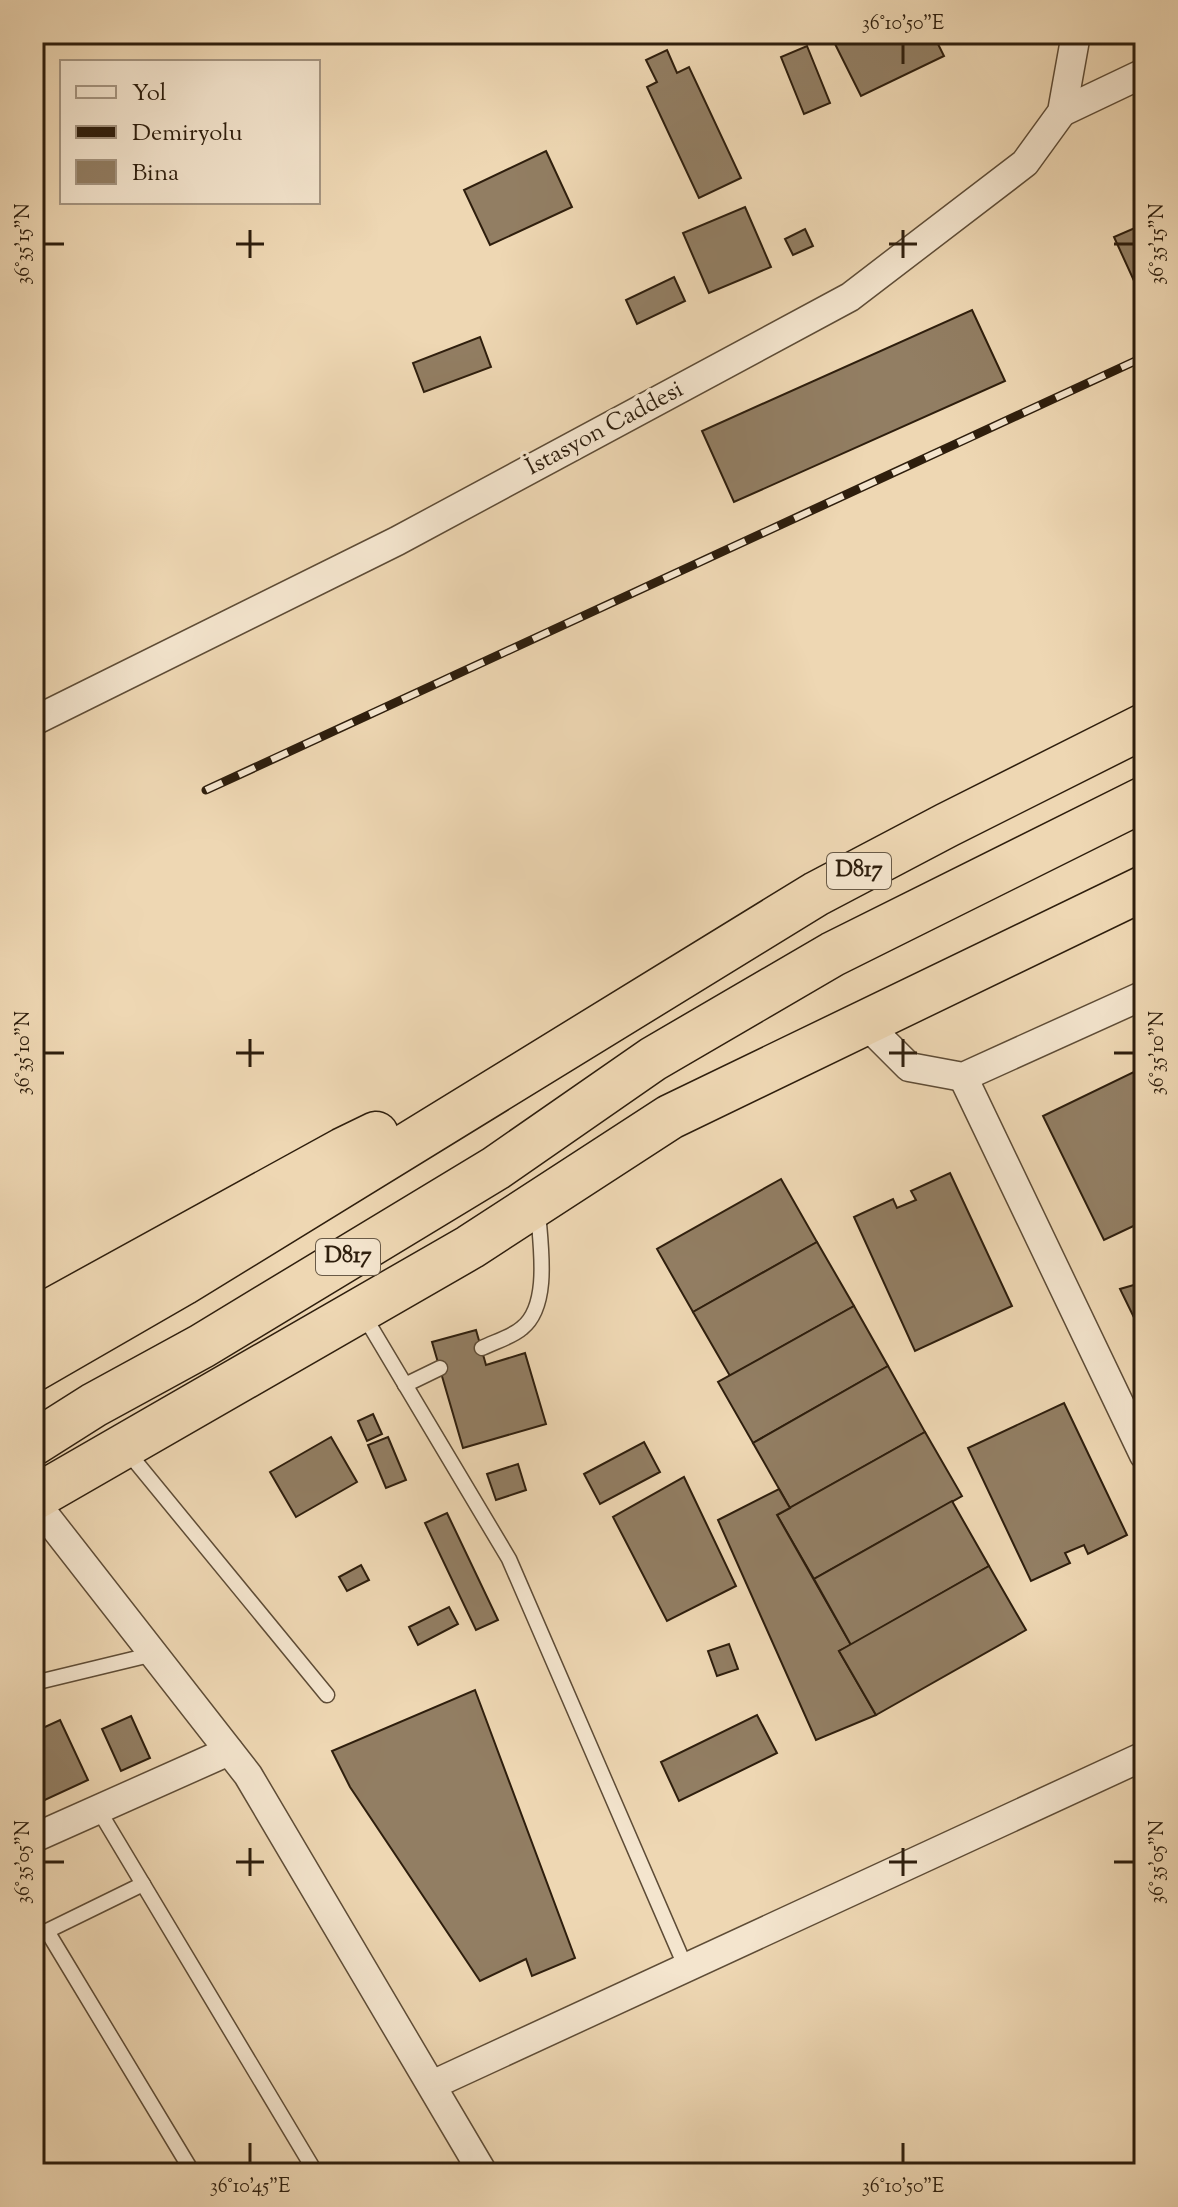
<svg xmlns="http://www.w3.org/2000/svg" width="1178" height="2207" viewBox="0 0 1178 2207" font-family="'Sorts Mill Goudy',serif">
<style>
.building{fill:#927e63;stroke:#2e1e0d;stroke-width:2}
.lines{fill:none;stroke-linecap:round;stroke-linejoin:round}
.lane-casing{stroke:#5e4c36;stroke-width:17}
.street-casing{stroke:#5e4c36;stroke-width:31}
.highway-casing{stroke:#2e1e0d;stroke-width:47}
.lane{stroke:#f4e5ce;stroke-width:14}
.street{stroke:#f4e5ce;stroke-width:28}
.highway{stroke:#eed7b3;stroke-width:44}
.rail-casing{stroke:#2e1e0d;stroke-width:9}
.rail{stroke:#f4e5ce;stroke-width:6;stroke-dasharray:18;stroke-linecap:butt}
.ticks{fill:none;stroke:#2e1e0d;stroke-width:3}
.labels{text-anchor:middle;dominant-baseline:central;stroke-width:7;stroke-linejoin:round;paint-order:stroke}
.shield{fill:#f4e5ce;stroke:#695a47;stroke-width:2}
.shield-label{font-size:22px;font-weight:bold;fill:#2e1e0d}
.street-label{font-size:24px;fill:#2e1e0d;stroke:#f4e5ce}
.neatline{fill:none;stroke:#2e1e0d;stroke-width:3}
.ticks-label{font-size:20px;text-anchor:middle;fill:#2e1e0d}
</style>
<rect width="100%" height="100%" fill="#eed7b3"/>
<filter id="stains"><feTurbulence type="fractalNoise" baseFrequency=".0025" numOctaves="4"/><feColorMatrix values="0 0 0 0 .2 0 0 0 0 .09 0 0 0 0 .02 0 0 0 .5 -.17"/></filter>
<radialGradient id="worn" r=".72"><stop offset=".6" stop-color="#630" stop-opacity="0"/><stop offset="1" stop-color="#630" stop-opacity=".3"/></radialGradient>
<g class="building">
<path d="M830,34H933L944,56L861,96Z"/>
<path d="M807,46L830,103L804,114L781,57Z"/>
<path d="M667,50L677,73L689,67L741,178L699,198L647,87L657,82L646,60Z"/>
<path d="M546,151L572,207L490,245L464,190Z"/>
<path d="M745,207L771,267L709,293L683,233Z"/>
<path d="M1144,224V292L1140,294L1114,237Z"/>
<path d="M805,229L813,246L793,255L785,239Z"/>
<path d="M674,277L685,301L637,324L626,300Z"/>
<path d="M972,310L1005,381L734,502L702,431Z"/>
<path d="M480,337L491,367L424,392L413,363Z"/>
<path d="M1144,1067V1221L1104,1240L1043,1116Z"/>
<path d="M950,1173L1012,1306L915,1351L854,1217L893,1199L897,1208L916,1200L911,1191Z"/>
<path d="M781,1179L817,1242L693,1312L657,1249Z"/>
<path d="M817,1242L854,1306L730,1376L693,1312Z"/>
<path d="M1144,1282V1338L1120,1289Z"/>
<path d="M854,1306L888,1366L753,1443L718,1382Z"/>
<path d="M476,1330L486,1365L525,1353L546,1424L463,1448L432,1342Z"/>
<path d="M888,1366L925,1432L790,1508L753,1443Z"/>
<path d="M1064,1403L1127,1535L1088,1554L1084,1545L1065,1553L1070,1563L1031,1581L968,1448Z"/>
<path d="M373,1414L382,1434L367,1441L358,1421Z"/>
<path d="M925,1432L962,1496L814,1579L777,1515Z"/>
<path d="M331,1437L357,1482L296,1517L270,1472Z"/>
<path d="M388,1437L406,1480L386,1488L368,1445Z"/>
<path d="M644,1442L660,1472L600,1504L584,1474Z"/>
<path d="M518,1464L526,1490L496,1500L487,1474Z"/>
<path d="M684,1477L736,1586L667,1621L613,1517Z"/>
<path d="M779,1489L790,1508L777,1515L851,1645L839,1651L876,1715L816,1740L718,1520Z"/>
<path d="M952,1501L989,1566L851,1645L814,1579Z"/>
<path d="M447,1513L498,1620L476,1630L425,1523Z"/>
<path d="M361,1565L369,1580L347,1591L339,1577Z"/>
<path d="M989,1566L1026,1630L876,1715L839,1651Z"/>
<path d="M449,1607L458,1624L418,1645L409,1627Z"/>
<path d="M729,1644L738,1669L717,1676L708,1651Z"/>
<path d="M475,1690L575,1958L532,1976L526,1959L480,1981L350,1787L332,1751Z"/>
<path d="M757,1715L777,1753L679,1801L661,1762Z"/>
<path d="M131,1716L150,1758L121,1771L102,1729Z"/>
<path d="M60,1720L88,1780L34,1805V1732Z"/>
</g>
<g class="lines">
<defs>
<g id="lane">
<path d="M363,1314L509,1559L686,1968"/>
<path d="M482,1348C494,1342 512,1337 522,1328C551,1305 540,1243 538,1211"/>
<path d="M405,1385L440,1368"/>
<path d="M126,1450L327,1695"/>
<path d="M34,1683L154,1654"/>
<path d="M98,1809L316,2173"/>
<path d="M143,1884L47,1931L193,2173"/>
</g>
<g id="street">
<path d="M1062,112L1144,73"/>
<path d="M34,721L397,541L850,297L1025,163L1062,112L1076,34"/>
<path d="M865,1023L909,1067L963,1077L1144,995"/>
<path d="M963,1077L1144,1455"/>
<path d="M34,1501L248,1775L483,2173"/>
<path d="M34,1838L229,1751"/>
<path d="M432,2085L1144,1756"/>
</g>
<g id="highway">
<path d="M34,1320L343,1150L376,1134"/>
<path d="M34,1369L183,1283L816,894L947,825L1144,726"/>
<path d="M34,1443L94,1405L202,1346L496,1168L653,1059L833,954L1144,799"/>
<path d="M34,1498L470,1247L670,1117L1144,888"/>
</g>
</defs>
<use href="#lane" class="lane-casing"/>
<use href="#street" class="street-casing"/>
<use href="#highway" class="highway-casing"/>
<use href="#lane" class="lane"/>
<use href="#street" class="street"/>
<use href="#highway" class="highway"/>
<defs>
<path id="rail" d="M206,790L1144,357"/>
</defs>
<use href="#rail" class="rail-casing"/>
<use href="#rail" class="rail"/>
</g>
<path class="ticks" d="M903,44V64M250,230V258M903,230V258M44,244H64M236,244H264M889,244H917M1114,244H1134M250,1039V1067M903,1039V1067M44,1053H64M236,1053H264M889,1053H917M1114,1053H1134M250,1848V1876M903,1848V1876M44,1862H64M236,1862H264M889,1862H917M1114,1862H1134M250,2143V2163M903,2143V2163"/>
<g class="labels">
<g class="shield">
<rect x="827" y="853" width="64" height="36" rx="6"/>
<rect x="316" y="1239" width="64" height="36" rx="6"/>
</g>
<g class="shield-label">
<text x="859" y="871">D817</text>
<text x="348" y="1257">D817</text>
</g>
<g class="street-label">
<text transform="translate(605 429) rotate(-28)">İstasyon Caddesi</text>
</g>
</g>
<rect width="1178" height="2207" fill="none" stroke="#eed7b3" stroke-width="88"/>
<rect x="60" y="60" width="260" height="144" fill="#f4e5ce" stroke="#a59581" stroke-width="2"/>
<rect x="76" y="86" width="40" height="12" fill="#f4e5ce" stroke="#a59581" stroke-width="2"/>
<text x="132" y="100" font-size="24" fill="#2e1e0d">Yol</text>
<rect x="76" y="126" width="40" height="12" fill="#2e1e0d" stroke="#a59581" stroke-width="2"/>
<text x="132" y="140" font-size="24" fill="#2e1e0d">Demiryolu</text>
<rect x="76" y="160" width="40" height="24" fill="#927e63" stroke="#a59581" stroke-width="2"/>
<text x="132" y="180" font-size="24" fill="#2e1e0d">Bina</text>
<rect x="44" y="44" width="1090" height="2119" class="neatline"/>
<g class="ticks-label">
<text x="903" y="29">36°10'50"E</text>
<text transform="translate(22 244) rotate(-90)" y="7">36°35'15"N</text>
<text transform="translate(1156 244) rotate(-90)" y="7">36°35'15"N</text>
<text transform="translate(22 1053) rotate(-90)" y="7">36°35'10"N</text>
<text transform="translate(1156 1053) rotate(-90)" y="7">36°35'10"N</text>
<text transform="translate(22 1862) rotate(-90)" y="7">36°35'05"N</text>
<text transform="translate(1156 1862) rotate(-90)" y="7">36°35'05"N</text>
<text x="250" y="2192">36°10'45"E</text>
<text x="903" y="2192">36°10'50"E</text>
</g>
<rect width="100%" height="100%" filter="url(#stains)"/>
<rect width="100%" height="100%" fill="url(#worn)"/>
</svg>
